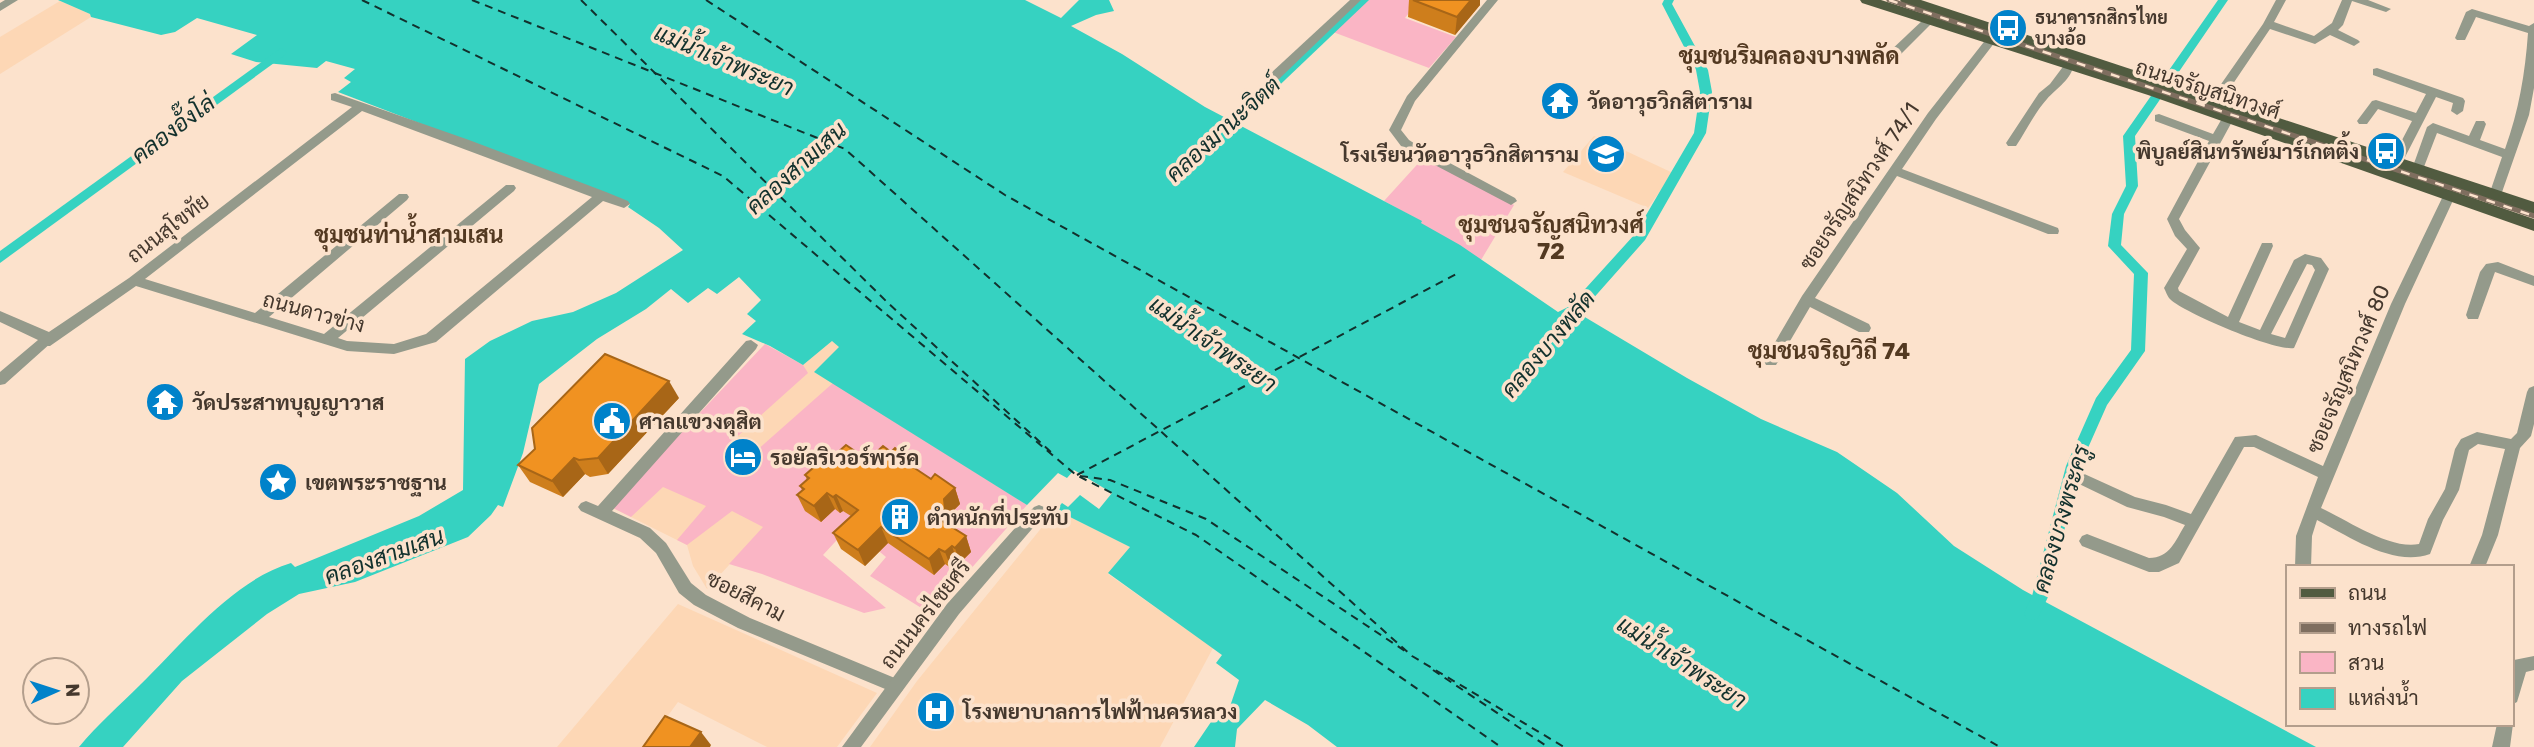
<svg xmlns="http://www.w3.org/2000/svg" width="2534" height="747" viewBox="0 0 2534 747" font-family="Rubik,Sarabun,sans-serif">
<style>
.built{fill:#fdd7b5}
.green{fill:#fab5c5}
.water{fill:#36d2c1}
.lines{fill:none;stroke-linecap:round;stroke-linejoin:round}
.canal{fill:#36d2c1;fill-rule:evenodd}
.ferry{stroke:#12312d;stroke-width:2;stroke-dasharray:8 6;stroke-linecap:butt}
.minor{fill:#949a8b;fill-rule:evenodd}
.tertiary{fill:#949a8b;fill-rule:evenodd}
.primary{fill:#515b40;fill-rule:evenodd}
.rail-casing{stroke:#7f6e5f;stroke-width:5}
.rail{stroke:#fce2cc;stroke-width:2.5;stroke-dasharray:9;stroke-linecap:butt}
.wall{fill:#ce7e1c}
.shaded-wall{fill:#a86617}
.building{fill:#f09221;stroke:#a86617;stroke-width:2}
.labels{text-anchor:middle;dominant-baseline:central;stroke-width:7;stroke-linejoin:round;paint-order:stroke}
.far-poi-label{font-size:18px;font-weight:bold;fill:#45382d;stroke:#fce2cc;text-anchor:start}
.street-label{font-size:21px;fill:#45382d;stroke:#fce2cc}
.poi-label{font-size:21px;font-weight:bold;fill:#45382d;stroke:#fce2cc;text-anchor:start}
.neighbourhood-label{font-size:23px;font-weight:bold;fill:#533921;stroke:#fce2cc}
.water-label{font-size:23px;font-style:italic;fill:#12312d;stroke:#fce2cc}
</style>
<rect width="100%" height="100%" fill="#fce2cc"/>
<g class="built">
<path d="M60,1L90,14L91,17L0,74V37Z"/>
<path d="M1594,136L1673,173L1648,208L1563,172Z"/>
<path d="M832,341L840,347L814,372L874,407L707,589L693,566L687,545L611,507L765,344L803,365Z"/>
<path d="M1056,510L1130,547L1108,574L1213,648L1160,747H870L917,681Z"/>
<path d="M678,604L877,693L837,747H767L678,702L645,747H557Z"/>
</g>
<g class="green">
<path d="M1368,0H1419L1405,18L1456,37L1429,68L1333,32Z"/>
<path d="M1424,157L1514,205L1481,260L1420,223L1421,221L1384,201Z"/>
<path d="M765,344L803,365L808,373L730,443L748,458L833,383L1027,505L931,614L870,576L886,557L857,533L847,529L823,555L886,608L864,613L762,574L729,564L763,527L732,511L687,545L677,540L706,506L663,487L631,517L611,507Z"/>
</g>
<path class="water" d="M58,0H1025L1061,18L1079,0H1109L1114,11L1096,15L1071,26L1122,54L1205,107L1422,221L1421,223L1460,245L1558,312L1568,307L1687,378L1761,419L1837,452L1897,493L1954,546L2023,590L2316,747H1337L1308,725L1265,700L1237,729L1235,747H1194L1211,722L1226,718L1239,680L1216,663L1222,655L1108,573L1130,547L1056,510L1062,503L1068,507L1080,495L1099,509L1112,493L1074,470L1067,478L1058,473L1027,505L814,372L839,347L832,341L803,365L770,346L742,334L756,321L747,314L761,300L739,277L717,294L708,288L688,303L671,289L646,309L597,339L539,384L523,453L503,507L498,505L491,515L468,537L355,582L299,594L267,614L182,681L123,747H79C97,725 120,705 140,685C183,643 233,580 291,563L295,567L419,516L463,490L465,359L490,341L532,321L573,312L616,293L683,250L659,228L628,207L630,204L338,92L351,82L344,78L355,69L326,61L317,68L256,62L231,54L257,35L197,18L175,32L161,35L91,17L90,14Z"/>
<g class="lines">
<g class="canal">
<path d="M1358,0H1369L1224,138H1216L1214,135L1216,132Z"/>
<path d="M1664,0H1674L1672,4L1708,70L1712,92L1706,133L1645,240L1567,328H1557L1555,324L1557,320L1635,234L1694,133L1700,92L1696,70L1662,4Z"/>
<path d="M2218,0H2228L2135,136L2138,186L2124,214L2121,245L2148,273L2145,351L2107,405L2080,466L2048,597L2038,618L2032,620L2026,618L2024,613L2032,596L2066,466L2096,398L2131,350L2134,274L2108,246L2112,214L2126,186L2123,136Z"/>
<path d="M281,48L287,52L285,55L0,263V251Z"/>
</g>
<g class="ferry">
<path d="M362,0L723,176L1076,475L1196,535L1501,747"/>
<path d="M472,0L845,149L1412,656L1564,747"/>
<path d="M581,0L887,302L1052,453"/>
<path d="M706,0L1005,195L2000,747"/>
<path d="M1077,475L1458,273"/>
<path d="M1080,476L1110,480L1206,519L1405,651"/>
<path d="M1433,670L1548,747"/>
</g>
<g class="minor">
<path d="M5,0H18L0,11V3Z"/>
<path d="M1350,0H1361L1279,79H1271V73Z"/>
<path d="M1487,0H1498L1415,101L1401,130L1409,140L1420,147L1515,198L1517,201L1511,205L1412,153L1401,146L1389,130L1407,96Z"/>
<path d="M2276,0H2286L2274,22L2314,36L2332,23L2342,0H2368L2391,9L2386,12L2352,1L2343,25L2338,30L2358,40L2360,42L2354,46L2330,35L2315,44L2270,29L2220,103H2212L2210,100L2263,24Z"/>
<path d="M2472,9L2529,26L2534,23V88L2529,115L2501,195L2495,199L2489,195L2502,157L2437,133L2422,172H2414L2412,169L2427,127L2433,123L2469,136L2476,121H2484L2486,124L2480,140L2505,149C2519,110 2525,74 2528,33L2476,17L2465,40H2457L2455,38L2466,12Z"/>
<path d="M1928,18L1932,19V23L1897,58H1889V52L1924,19Z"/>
<path d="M1991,36L1997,40L1995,42L1936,119L1902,169L2058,228L2059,231L2058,234H2048L1897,176L1815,298L1869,324L1871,328L1869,332H1859L1810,307L1776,365H1766L1764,361L1802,296L1928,113L1987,38Z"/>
<path d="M2069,63L2073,64C2074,77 2056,89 2047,99C2035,112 2026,131 2016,146H2008L2006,143L2039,93L2050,84L2065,64Z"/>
<path d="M2377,68L2463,98L2465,101L2463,111L2457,115L2451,111L2453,103L2436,97L2403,161L2397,165L2391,161L2412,121L2378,109L2367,124H2359L2357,121L2372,101L2376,100L2416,113L2426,94L2373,75V69Z"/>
<path d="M335,93L469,140L606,192L628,201L630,204L624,208L603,201L436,342L394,354L347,351L136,286L50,346H40L38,342L40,338L129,278L352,107L331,100V94ZM362,111L592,197L426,334L394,344L347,341L338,338L514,191L516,188L514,185H506L324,334L269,317L407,200L409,197L407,194H399L255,313L145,279Z"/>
<path d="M2159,114L2213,134L2224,115H2232L2234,118L2179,219L2185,230L2200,248L2178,288L2179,291L2228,317L2262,243H2272L2273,246L2239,322L2260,330L2294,260L2305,254L2321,258L2329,269L2294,348C2277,352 2181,312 2169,298C2167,295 2166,292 2164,288L2187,249L2175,236L2167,219L2209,141L2155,121V115ZM2307,264L2312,265L2315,270L2285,338L2271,334Z"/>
<path d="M2450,190L2456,194L2405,304L2321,508C2347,520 2390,550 2419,544L2428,519L2445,489L2455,449L2461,439L2477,432L2511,439L2517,433L2527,392L2529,388L2534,386V424L2531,436L2520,448L2498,535L2485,567H2469L2482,535L2505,449L2478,444L2469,450L2459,490L2443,520L2430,554C2393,567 2350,537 2317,520L2312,536L2311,567H2295L2296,536L2318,477L2254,447H2244L2179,563L2159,572H2149L2082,546L2079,541L2082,536L2087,534L2149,558C2170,558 2175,541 2185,525L2164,517L2127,507L2075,482L2073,478L2075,474L2080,472L2135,497L2166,505L2191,514L2235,437L2256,435L2323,466L2391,304L2444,194Z"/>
<path d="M2498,262L2534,276V286L2495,272L2478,319H2468L2466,315L2480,272L2486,264Z"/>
<path d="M751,340L758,345L756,349L612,511L650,528L666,543L691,583L706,595L750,618L902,681L904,686L902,691L896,694L890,691L738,628L694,605L679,593L656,553L640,538L581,511L578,507L581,503L586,501L598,506L746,341Z"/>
<path d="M2534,656V670L2526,672L2517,702L2511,705V667L2514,660Z"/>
<path d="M2511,719L2513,724L2510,747H2492L2497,724H2511Z"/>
</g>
<g class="tertiary">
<path d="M0,311L49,332L52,342L5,384L0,385V372L38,340L0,322Z"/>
<path d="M1039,505L1044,507L1047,511L1044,515L959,614L861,747H842L947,604L1034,507Z"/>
</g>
<g class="primary">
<path d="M1860,0H1881L2158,89L2534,219V231L2148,95L1862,3Z"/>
<path d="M1900,0H1921L2534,202V214L1902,3Z"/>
</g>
<defs>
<path id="rail" d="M1889,0L2534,216"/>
</defs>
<use href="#rail" class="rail-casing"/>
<use href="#rail" class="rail"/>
</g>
<g class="wall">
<path d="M1409,0H1480V5L1455,35L1408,17Z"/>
<path d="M679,398L608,474L590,477L585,474L563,497L530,482L518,465Z"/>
<path d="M891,452L905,455L908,463L931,479L955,488L960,504L949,515L950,525L966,536L971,552L960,563L957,561L951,568L945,564L934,575L888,543L865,566L841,549L833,533L851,516L843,511L840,513L835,509L821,522L805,511L797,495L802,490L800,486L807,480L805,475L827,462L868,460Z"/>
</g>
<g class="shaded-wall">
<path d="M1471,0H1480V5L1455,35L1457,17Z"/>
<path d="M669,381L679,398L608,474L598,458Z"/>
<path d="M574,458L585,474L563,497L552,481Z"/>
<path d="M955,488L960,504L949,515L950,525L936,517L944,499Z"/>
<path d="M827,493L835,509L821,522L814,506Z"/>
<path d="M836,495L843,511L840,513L833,497Z"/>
<path d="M881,527L888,543L865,566L858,550Z"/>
<path d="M966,536L971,552L960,563L955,548Z"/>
<path d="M952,546L957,561L951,568L945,552Z"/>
<path d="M939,549L945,564L934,575L929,559Z"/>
<path d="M701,732L711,745L710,747H690Z"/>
</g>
<g class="building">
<path d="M1413,0H1471L1457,17Z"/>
<path d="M605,354L669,381L598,458L579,460L574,458L552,481L518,465L535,449L532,428Z"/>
<path d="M846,445L868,460L883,446L891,452L895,448L905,455L902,458L910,465L931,479L935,474L955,488L944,499L945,509L936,517L966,536L955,548L952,546L945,552L939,549L929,559L881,527L858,550L833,533L858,510L836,495L833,497L827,493L814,506L797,495L804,489L800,486L809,478L805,475L823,459L827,462Z"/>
<path d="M665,716L701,732L690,747H643Z"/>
</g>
<defs>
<symbol id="bus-disc" viewBox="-11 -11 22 22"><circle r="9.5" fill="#0082ca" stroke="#fce2cc"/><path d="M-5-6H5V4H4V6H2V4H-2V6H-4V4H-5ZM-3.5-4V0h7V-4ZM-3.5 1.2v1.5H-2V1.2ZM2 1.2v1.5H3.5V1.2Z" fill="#fff"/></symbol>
<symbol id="temple-disc" viewBox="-11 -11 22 22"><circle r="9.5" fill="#0082ca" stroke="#fce2cc"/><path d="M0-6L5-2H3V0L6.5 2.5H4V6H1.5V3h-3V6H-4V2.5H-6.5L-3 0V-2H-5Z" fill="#fff"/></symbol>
<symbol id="school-disc" viewBox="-11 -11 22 22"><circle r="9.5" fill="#0082ca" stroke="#fce2cc"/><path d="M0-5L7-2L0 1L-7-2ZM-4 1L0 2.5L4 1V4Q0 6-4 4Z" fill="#fff"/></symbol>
<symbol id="civic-disc" viewBox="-11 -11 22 22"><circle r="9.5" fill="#0082ca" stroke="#fce2cc"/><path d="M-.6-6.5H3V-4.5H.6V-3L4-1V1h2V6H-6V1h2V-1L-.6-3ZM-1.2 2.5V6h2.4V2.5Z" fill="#fff"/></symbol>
<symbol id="hotel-disc" viewBox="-11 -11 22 22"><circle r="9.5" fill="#0082ca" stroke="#fce2cc"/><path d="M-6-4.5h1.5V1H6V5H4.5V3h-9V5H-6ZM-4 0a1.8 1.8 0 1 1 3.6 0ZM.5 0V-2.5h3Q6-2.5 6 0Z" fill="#fff"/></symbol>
<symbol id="sight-disc" viewBox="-11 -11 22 22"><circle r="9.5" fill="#0082ca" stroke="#fce2cc"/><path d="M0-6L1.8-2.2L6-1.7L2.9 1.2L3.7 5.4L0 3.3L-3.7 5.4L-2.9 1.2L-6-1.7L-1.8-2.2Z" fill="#fff"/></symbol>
<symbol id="building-disc" viewBox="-11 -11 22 22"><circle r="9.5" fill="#0082ca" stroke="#fce2cc"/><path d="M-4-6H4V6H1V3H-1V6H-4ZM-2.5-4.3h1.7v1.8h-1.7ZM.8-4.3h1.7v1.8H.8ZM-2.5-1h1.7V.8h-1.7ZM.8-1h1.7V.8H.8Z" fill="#fff"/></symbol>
<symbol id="hospital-disc" viewBox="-11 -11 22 22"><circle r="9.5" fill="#0082ca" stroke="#fce2cc"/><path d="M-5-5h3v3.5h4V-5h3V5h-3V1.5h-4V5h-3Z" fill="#fff"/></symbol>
</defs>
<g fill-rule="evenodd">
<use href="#bus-disc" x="1986" y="6" width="44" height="44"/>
<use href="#temple-disc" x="1538" y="79" width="44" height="44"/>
<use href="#bus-disc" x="2364" y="129" width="44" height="44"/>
<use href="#school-disc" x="1584" y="132" width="44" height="44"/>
<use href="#temple-disc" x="143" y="380" width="44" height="44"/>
<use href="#civic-disc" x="590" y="399" width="44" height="44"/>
<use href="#hotel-disc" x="721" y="435" width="44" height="44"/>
<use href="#sight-disc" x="256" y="460" width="44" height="44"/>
<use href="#building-disc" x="878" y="495" width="44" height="44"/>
<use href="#hospital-disc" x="914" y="689" width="44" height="44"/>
</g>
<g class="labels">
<g class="far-poi-label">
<text x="2035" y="18">ธนาคารกสิกรไทย<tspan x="2035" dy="21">บางอ้อ</tspan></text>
</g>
<g class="street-label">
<text transform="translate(2208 89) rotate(18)">ถนนจรัญสนิทวงศ์</text>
<text transform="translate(1859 186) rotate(-56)">ซอยจรัญสนิทวงศ์ 74/1</text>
<text transform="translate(168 228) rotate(-38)">ถนนสุโขทัย</text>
<text transform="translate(314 312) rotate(15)">ถนนดาวข่าง</text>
<text transform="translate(2348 369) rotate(-67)">ซอยจรัญสนิทวงศ์ 80</text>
<text transform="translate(746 596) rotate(27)">ซอยสีคาม</text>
<text transform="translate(925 614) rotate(-52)">ถนนนครไชยศรี</text>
</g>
<g class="poi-label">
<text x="1587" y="101">วัดอาวุธวิกสิตาราม</text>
<text x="2359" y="151" text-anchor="end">พิบูลย์สินทรัพย์มาร์เกตติ้ง</text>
<text x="1579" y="154" text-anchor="end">โรงเรียนวัดอาวุธวิกสิตาราม</text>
<text x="192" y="402">วัดประสาทบุญญาวาส</text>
<text x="639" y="421">ศาลแขวงดุสิต</text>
<text x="770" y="457">รอยัลริเวอร์พาร์ค</text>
<text x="305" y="482">เขตพระราชฐาน</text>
<text x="927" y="517">ตำหนักที่ประทับ</text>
<text x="963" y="711">โรงพยาบาลการไฟฟ้านครหลวง</text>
</g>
<g class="neighbourhood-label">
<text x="1789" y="56">ชุมชนริมคลองบางพลัด</text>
<text x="1551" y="225">ชุมชนจรัญสนิทวงศ์<tspan x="1551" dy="26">72</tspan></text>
<text x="409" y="235">ชุมชนท่าน้ำสามเสน</text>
<text x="1829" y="351">ชุมชนจริญวิถี 74</text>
</g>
<g class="water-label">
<text transform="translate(724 60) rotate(23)">แม่น้ำเจ้าพระยา</text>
<text transform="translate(173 129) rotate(-37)">คลองอั๊งโล่</text>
<text transform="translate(1223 129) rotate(-42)">คลองมานะจิตต์</text>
<text transform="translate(796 168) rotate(-42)">คลองสามเสน</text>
<text transform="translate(1213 344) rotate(35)">แม่น้ำเจ้าพระยา</text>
<text transform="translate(1548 344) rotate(-50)">คลองบางพลัด</text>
<text transform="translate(2061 519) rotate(-74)">คลองบางพระครู</text>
<text transform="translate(384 556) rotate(-20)">คลองสามเสน</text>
<text transform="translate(1682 662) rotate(33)">แม่น้ำเจ้าพระยา</text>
</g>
</g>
<rect x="2286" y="565" width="228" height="161" fill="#fce2cc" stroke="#b39e8c" stroke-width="2"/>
<rect x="2300" y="588" width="35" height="10" fill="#515b40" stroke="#b39e8c" stroke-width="2"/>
<text x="2348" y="600" font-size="21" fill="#45382d">ถนน</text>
<rect x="2300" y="623" width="35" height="10" fill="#7f6e5f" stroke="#b39e8c" stroke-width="2"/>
<text x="2348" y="635" font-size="21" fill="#45382d">ทางรถไฟ</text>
<rect x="2300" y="652" width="35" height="21" fill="#fab5c5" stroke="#b39e8c" stroke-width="2"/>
<text x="2348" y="670" font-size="21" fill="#45382d">สวน</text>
<rect x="2300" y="688" width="35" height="21" fill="#36d2c1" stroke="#b39e8c" stroke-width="2"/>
<text x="2348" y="705" font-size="21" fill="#45382d">แหล่งน้ำ</text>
<g transform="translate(56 691) rotate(87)"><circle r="33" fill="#fce2cc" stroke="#b39e8c" stroke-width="2"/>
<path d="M0-5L12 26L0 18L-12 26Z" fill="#0082ca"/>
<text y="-10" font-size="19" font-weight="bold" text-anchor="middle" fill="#45382d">N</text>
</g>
</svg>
